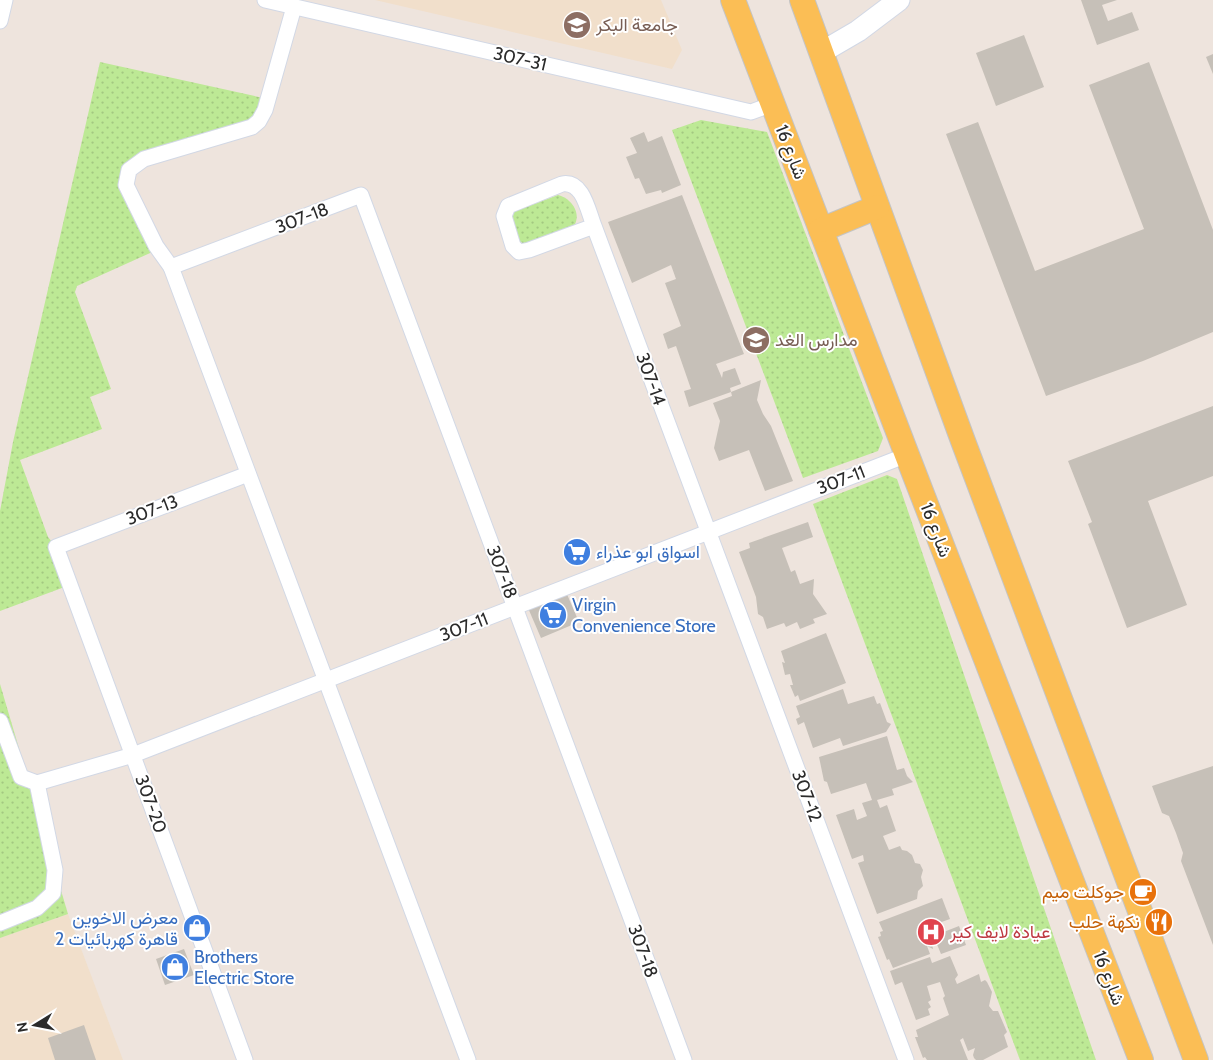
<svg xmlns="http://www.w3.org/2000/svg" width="1213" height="1060" viewBox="0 0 1213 1060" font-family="Cabin,Vazirmatn,sans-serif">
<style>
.education{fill:#f1dfcb}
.grass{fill:url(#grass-dots)}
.building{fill:#c6c0b8}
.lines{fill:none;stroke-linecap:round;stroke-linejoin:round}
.street-casing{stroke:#d2d8e5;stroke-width:17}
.secondary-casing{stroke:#d2d8e5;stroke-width:23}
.primary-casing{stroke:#c4c4c4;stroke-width:26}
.street{stroke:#fff;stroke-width:15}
.secondary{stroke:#fff;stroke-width:21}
.primary{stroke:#fbbe55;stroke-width:24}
.labels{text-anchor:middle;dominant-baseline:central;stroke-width:4;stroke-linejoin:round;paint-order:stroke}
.education-label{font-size:18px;fill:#785e54;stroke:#fff;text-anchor:start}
.street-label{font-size:18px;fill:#2b2b2b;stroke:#fff}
.shop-label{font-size:18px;fill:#366cbe;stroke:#fff;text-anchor:start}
.food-label{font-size:18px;fill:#c56008;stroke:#fff;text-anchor:end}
.health-label{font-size:18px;fill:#be3a42;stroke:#fff;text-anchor:start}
</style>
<defs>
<pattern id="grass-dots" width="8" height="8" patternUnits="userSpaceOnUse" patternTransform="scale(1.25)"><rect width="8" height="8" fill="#bde995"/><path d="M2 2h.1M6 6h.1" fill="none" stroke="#a3c881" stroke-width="1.8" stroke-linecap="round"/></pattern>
</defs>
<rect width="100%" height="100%" fill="#eee4dd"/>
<g class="education">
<path d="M375,0H661L682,50L672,69Z"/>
<path d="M68,914L123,1060H0V938Z"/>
</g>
<g class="grass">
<path d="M100,62L268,99L259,121L144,159L126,185L159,249L77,286L75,292L111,389L90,397L102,429L20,460L48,537L56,547L70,585L0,611V511L13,442Z"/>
<path d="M701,120L767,132L883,438L878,451L803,478L672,130Z"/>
<path d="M558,195C571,198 582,213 574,226L525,244L518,241L511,215L513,212Z"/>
<path d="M887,475L897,479L1096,1060H1020L813,504Z"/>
<path d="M0,684L68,914L0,938Z"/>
</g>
<g class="building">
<path d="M1081,0H1117L1102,5L1108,21L1132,12L1139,30L1097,45Z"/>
<path d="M1024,35L1044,87L996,106L976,53Z"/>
<path d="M1213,54V74L1206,57Z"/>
<path d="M1149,62L1213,230V332L1143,361L1046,396L946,134L978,122L1035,271L1144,229L1089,85Z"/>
<path d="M644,132L648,142L662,136L681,185L662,193L661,190L646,194L639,178L635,179L626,157L637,153L630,138Z"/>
<path d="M682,195L744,354L716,364L722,378L723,372L735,368L741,384L730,388L731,392L689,407L684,391L691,389L676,346L668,349L663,334L681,326L665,283L676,279L671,265L632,283L608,222Z"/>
<path d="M761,380L757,400L763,414L771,426L793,481L765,491L749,450L719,461L714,448L720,421L713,403L732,396L731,392Z"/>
<path d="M1213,406V476L1148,501L1187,605L1127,628L1088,524L1092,522L1068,461Z"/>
<path d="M808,522L813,537L782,548L791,572L795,570L800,584L814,579L813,594L827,614L813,619L815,623L800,629L797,622L786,627L784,623L767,629L763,617L758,614L756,597L739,552L750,548L749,543Z"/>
<path d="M566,592L579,622L541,638L528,608Z"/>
<path d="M826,633L846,683L800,701L798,695L795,697L790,685H793L790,674L785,675L782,662L785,663L781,651Z"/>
<path d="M843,689L848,704L874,696L877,704L880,703L887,722L891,724L886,732L843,746L840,738L813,748L804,722L798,725L796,719L800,717L796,706Z"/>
<path d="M887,736L897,770L904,768L907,776L913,782L892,789L894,795L877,800L880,808L887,805L896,831L883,836L889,850L900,846L902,850L907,851L912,855L915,863L920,864L923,870L921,877L923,886L918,891L917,899L877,914L858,863L864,861L863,855L852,859L836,815L854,809L857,820L867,816L862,803L872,800L866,783L831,794L827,782L824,781L819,757Z"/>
<path d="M1213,766V945L1181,861L1183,853L1176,833L1169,816L1162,813L1152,786Z"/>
<path d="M942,898L950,919L933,925L936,935L959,926L966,945L941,954L936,942L932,944L933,949L927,946L930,954L893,968L889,959L887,960L878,937L881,936L880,932L883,931L879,922Z"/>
<path d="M184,949L194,975L165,985L156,959Z"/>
<path d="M950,956L958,975L955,979L957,984L979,974L981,982L985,980L987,982L992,992L989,1006L993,1011H998L1007,1032L1004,1035L1008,1047L983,1060H976L974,1058L973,1055L975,1048L968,1051L963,1038L960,1040L968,1060H927L925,1057L923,1058L915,1037H918L916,1030L949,1015L943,998L945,996L940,982L927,986L931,1000L928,1002L931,1007L928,1009L930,1015L916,1020L902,982L895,985L890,971L930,957L932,963Z"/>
<path d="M84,1025L96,1060H55L48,1038Z"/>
</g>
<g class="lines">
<defs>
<g id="street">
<path d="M265,0L751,112L773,104"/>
<path d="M0,21L5,0"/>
<path d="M594,226L529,250L519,252L513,246L504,216L508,206L562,184C583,180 588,211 594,226L906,1060"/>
<path d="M171,267L156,246L126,185L129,170L144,159L252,127L259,121L265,110L294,7"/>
<path d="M0,721L21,777L37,783L133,755L907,455"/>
<path d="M0,923L37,908L53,893L55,870L37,783"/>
<path d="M245,1060L56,547L248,474"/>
<path d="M468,1060L171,267L361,195L684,1060"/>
</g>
<path id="secondary" d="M822,52L858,31L899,0"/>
<g id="primary">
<path d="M733,0L907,455L1141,1060"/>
<path d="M802,0L963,441L1196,1060"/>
<path d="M821,230L877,207"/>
</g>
</defs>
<use href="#street" class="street-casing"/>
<use href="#secondary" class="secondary-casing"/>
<use href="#primary" class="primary-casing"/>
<use href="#street" class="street"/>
<use href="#secondary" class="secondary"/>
<use href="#primary" class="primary"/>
</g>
<defs>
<symbol id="university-disc" viewBox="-11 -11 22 22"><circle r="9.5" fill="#8d6e63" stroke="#fff"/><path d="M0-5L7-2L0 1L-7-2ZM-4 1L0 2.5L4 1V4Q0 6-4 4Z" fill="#fff"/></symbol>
<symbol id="school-disc" viewBox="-11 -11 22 22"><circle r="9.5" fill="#8d6e63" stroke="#fff"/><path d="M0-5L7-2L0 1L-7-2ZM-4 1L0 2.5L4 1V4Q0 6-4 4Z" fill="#fff"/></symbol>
<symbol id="supermarket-disc" viewBox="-11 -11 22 22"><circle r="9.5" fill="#3f7fe0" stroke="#fff"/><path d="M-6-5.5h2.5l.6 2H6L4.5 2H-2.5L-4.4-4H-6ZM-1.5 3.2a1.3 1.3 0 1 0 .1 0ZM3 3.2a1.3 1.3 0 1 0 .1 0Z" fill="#fff"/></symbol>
<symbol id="cafe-disc" viewBox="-11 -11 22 22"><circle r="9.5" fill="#e8710a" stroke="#fff"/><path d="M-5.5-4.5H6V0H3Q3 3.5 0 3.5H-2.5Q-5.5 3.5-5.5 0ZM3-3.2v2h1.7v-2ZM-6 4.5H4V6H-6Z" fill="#fff"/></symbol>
<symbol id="restaurant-disc" viewBox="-11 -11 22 22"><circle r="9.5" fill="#e8710a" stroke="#fff"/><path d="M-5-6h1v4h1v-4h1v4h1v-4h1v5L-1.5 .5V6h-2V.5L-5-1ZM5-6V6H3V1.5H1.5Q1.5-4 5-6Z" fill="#fff"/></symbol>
<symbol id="shop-disc" viewBox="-11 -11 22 22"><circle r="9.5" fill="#3f7fe0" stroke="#fff"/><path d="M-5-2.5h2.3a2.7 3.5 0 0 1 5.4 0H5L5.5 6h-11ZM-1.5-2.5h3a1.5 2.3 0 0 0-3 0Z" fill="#fff"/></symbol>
<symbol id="hospital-disc" viewBox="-11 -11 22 22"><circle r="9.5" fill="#e0444e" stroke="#fff"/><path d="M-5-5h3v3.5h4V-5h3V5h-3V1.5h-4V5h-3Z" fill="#fff"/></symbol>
</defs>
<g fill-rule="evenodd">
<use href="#university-disc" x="561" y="9" width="32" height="32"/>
<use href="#school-disc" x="740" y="324" width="32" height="32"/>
<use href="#supermarket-disc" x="561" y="536" width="32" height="32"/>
<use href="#supermarket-disc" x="537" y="599" width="32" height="32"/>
<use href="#cafe-disc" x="1127" y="876" width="32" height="32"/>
<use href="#restaurant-disc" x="1143" y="906" width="32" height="32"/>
<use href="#shop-disc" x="181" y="912" width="32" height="32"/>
<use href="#hospital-disc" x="915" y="916" width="32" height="32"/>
<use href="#shop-disc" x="159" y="951" width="32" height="32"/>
</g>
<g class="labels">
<g class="education-label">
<text x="596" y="25">جامعة البكر</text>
<text x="775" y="340">مدارس الغد</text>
</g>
<g class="street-label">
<text transform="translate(520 59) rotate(13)">307-31</text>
<text transform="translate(791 152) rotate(69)">شارع 16</text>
<text transform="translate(302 218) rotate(-21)">307-18</text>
<text transform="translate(651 379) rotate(70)">307-14</text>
<text transform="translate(841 480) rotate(-21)">307-11</text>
<text transform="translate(152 510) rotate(-21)">307-13</text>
<text transform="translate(936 530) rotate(69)">شارع 16</text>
<text transform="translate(502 572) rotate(69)">307-18</text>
<text transform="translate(464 627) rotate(-21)">307-11</text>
<text transform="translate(807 796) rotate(69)">307-12</text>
<text transform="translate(151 804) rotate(70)">307-20</text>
<text transform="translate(643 951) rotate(70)">307-18</text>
<text transform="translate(1109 978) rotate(69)">شارع 16</text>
</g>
<g class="shop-label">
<text x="596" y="552">اسواق ابو عذراء</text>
<text x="572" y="605">Virgin<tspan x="572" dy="21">Convenience Store</tspan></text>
<text x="178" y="918" text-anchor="end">معرض الاخوين<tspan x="178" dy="21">قاهرة كهربائيات 2</tspan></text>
<text x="194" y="957">Brothers<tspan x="194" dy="21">Electric Store</tspan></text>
</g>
<g class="food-label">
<text x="1124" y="892">جوكلت ميم</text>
<text x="1140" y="922">نكهة حلب</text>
</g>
<g class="health-label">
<text x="950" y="932">عيادة لايف كير</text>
</g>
</g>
<g transform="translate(35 1025) rotate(260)" stroke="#ffffff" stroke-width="4" paint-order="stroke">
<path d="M0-4L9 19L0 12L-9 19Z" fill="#2b2b2b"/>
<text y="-8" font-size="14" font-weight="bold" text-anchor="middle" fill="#2b2b2b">N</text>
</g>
</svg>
